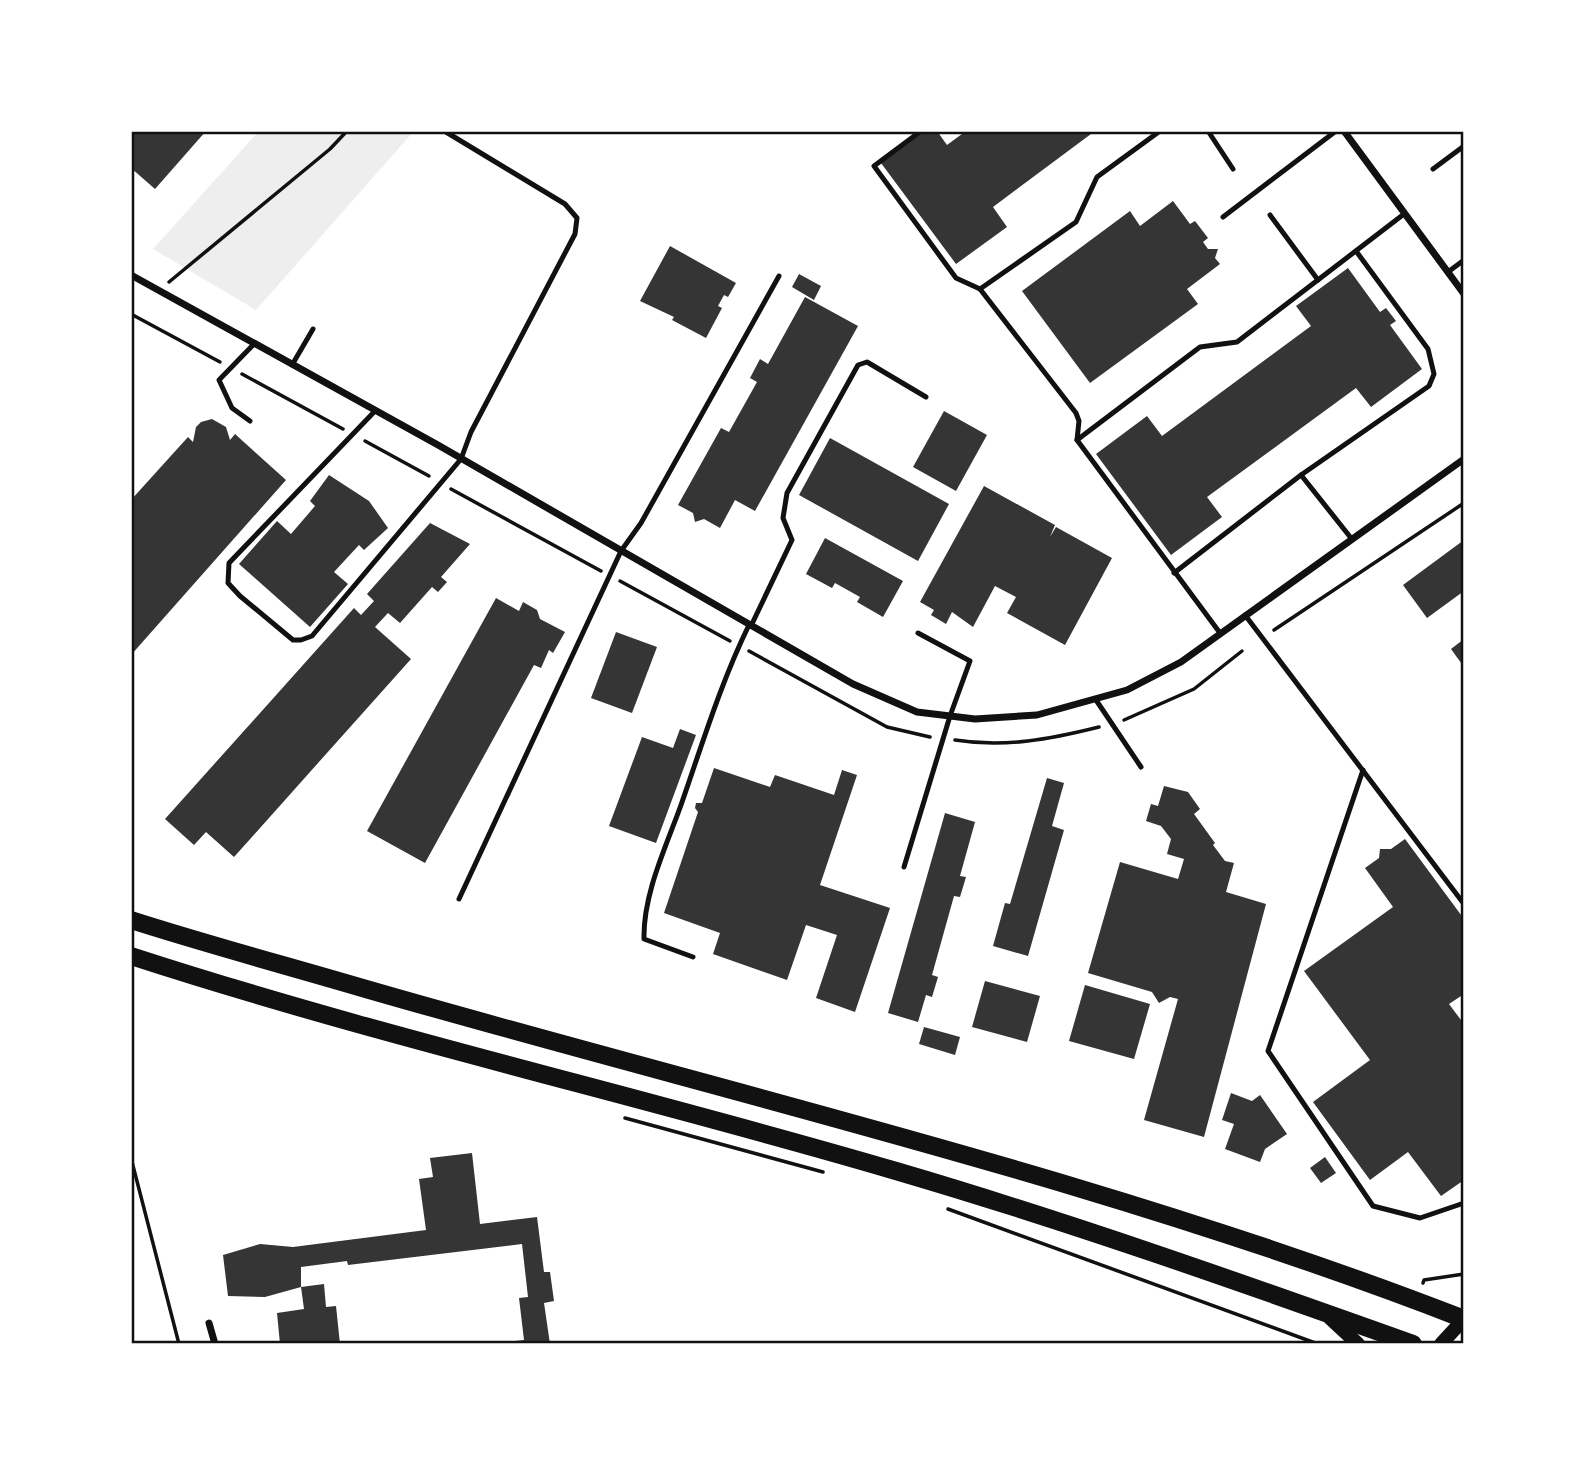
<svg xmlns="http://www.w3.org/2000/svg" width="1595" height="1475" viewBox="0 0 1595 1475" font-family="Signika,sans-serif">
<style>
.green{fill:#eee}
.building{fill:#353535}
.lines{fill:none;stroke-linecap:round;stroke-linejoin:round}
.path{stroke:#111;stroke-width:3.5}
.service{stroke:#111;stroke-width:5}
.minor{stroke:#111;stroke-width:7}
.secondary{stroke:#111;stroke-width:14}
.primary{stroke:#111;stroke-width:18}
.neatline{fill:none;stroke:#111;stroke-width:2.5}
</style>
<rect width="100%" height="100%" fill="#fff"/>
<path class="green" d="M259,131H414L256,310L153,249Z"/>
<g class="building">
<path d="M131,131H206L155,189L131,168Z"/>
<path d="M924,131H937L947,145L966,131H1095L993,207L1007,227L956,264L881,163Z"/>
<path d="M1173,201L1190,224L1195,221L1208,238L1203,242L1208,249H1218L1215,258L1220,264L1187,289L1198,304L1090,383L1022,291L1130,211L1140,226Z"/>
<path d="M670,246L736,283L728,297L724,295L718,306L722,308L706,338L672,320L674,317L640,301Z"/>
<path d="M1348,268L1380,312L1386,308L1396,321L1390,325L1422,369L1371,407L1356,388L1207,497L1222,517L1171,555L1096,454L1147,416L1162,436L1311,326L1296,306Z"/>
<path d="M799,274L821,286L814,300L792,287Z"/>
<path d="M805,297L858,326L755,511L735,500L720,528L704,519L695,522L693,513L678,505L721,428L729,432L757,382L750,378L760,359L768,364Z"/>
<path d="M944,411L987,435L956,491L913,467Z"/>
<path d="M212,419L226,427L230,440L235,434L286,480L131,655V500L188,437L193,442L196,427L201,422Z"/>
<path d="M830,438L949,504L918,561L799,495Z"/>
<path d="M329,475L369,501L388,528L364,550L359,545L334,572L348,584L310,627L239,564L277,521L291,534L315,506L310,501Z"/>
<path d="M984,486L1055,525L1050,537L1056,527L1112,558L1065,645L1007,613L1016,597L995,586L973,627L952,612L946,624L931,615L934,610L920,602Z"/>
<path d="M430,523L470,544L441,577L447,582L438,592L432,587L400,623L388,613L375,627L411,659L234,857L206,832L194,845L165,819L354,608L361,615L374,601L367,594Z"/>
<path d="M825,538L903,581L883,617L857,602L860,597L835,583L832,588L806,574Z"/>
<path d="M1464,540V591L1427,618L1403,585Z"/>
<path d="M496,598L519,611L523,602L537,610L540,619L565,632L553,653L549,650L541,668L534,665L425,863L367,831Z"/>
<path d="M616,632L657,647L632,713L591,698Z"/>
<path d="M1464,639V667L1451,649Z"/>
<path d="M680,729L696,735L656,843L609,826L642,737L673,748Z"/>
<path d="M714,768L770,787L775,775L834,795L842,770L857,775L820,885L890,908L855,1012L816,998L837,935L806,925L787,980L713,954L720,933L664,913L698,812L695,808L696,803H702Z"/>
<path d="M1047,778L1064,783L1052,826L1064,830L1028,956L993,946L1005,903L1010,904Z"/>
<path d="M1164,786L1188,792L1200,809L1194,814L1215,843L1213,845L1225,861L1234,863L1226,892L1266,904L1204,1137L1144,1120L1178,999L1170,997L1159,1003L1152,992L1088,973L1120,862L1178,879L1184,859L1167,854L1171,839L1161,826L1146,821L1151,804L1158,806Z"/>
<path d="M945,813L975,822L960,876L966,877L960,897L954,896L932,975L938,977L932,997L926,995L918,1022L888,1013Z"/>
<path d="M1405,839L1464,919V994L1449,1004L1464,1024V1180L1441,1196L1408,1152L1370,1180L1313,1102L1370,1060L1304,971L1393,907L1365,868L1379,858L1380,849H1391Z"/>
<path d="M985,981L1040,996L1027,1042L972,1027Z"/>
<path d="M1085,985L1150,1004L1134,1059L1069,1041Z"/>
<path d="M924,1027L960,1037L955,1055L919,1044Z"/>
<path d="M1231,1093L1252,1101L1260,1095L1287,1134L1265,1149L1260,1162L1225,1149L1234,1124L1222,1120Z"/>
<path d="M472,1153L480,1224L537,1217L544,1272H550L554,1301L544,1303L550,1344H515V1341L524,1340L519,1298L528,1297L522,1244L348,1265L347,1261L301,1267V1287L265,1297L228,1296L223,1255L260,1244L293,1247L426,1230L419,1179L433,1177L430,1158Z"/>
<path d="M1325,1157L1336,1173L1321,1183L1310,1168Z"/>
<path d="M324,1284L326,1307L336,1306L340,1344H280L277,1313L304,1309L301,1287Z"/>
</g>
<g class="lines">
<g class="path">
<path d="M169,282L330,149L347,131"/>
<path d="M131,314L220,362"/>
<path d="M242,374L343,429"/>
<path d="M365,441L429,476"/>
<path d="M451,489L601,571"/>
<path d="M620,581L730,641"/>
<path d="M1274,630L1464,503"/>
<path d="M749,651L887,727L930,737"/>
<path d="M1124,720L1194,689L1242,651"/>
<path d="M955,740C1005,748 1051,739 1099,727"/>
<path d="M625,1118L823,1172"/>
<path d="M131,1158L179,1344"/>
<path d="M948,1209L1318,1344"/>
<path d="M1423,1283L1424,1280L1464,1274"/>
</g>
<g class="service">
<path d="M921,131L874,166L956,278L980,289L1076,413L1079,421L1077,440L1220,633"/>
<path d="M1208,131L1233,169"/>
<path d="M1433,169L1464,146"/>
<path d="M1270,215L1318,280"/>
<path d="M1223,217L1336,131"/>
<path d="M1448,272L1464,260"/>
<path d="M980,289L1076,222L1097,177L1160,131"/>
<path d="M292,365L313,329"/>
<path d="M375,411L229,563L228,583L240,596L293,640H301L312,636L461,459L471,432L575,234L577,218L565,204L446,132"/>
<path d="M250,421L232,408L219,380L255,343"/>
<path d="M1077,440L1200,347L1237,342L1404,214"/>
<path d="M1301,475L1351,538"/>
<path d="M1174,573L1301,475L1429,386L1434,374L1428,349L1356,251"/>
<path d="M1245,615L1464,904"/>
<path d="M751,626L792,540L783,518L787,493L858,365L867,362L926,397"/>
<path d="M1096,700L1141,767"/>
<path d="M1363,770L1268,1051L1373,1206L1420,1218L1464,1203"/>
<path d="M904,867L950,716L970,661L918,633"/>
<path d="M459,899L621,551L641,523L779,276"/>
<path d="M693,957L644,939C643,894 666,847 681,805C702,745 721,682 749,625"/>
</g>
<g class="minor">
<path d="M1344,131L1464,294"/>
<path d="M131,275L438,445L853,684L917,712L975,719L1037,715L1127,690L1181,662L1464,459"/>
<path d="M209,1323L215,1344"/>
</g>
<g class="secondary">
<path d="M1330,1318L1358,1344"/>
<path d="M1441,1344L1464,1319"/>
</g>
<g class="primary">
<path d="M131,920C209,945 288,966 366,989C733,1095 1107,1180 1464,1319"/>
<path d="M131,956C383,1038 642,1096 896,1171C1070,1222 1242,1283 1413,1344"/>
</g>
</g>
<rect width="1595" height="1475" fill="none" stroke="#ffffff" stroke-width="266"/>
<rect x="133" y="133" width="1329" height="1209" class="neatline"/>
</svg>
